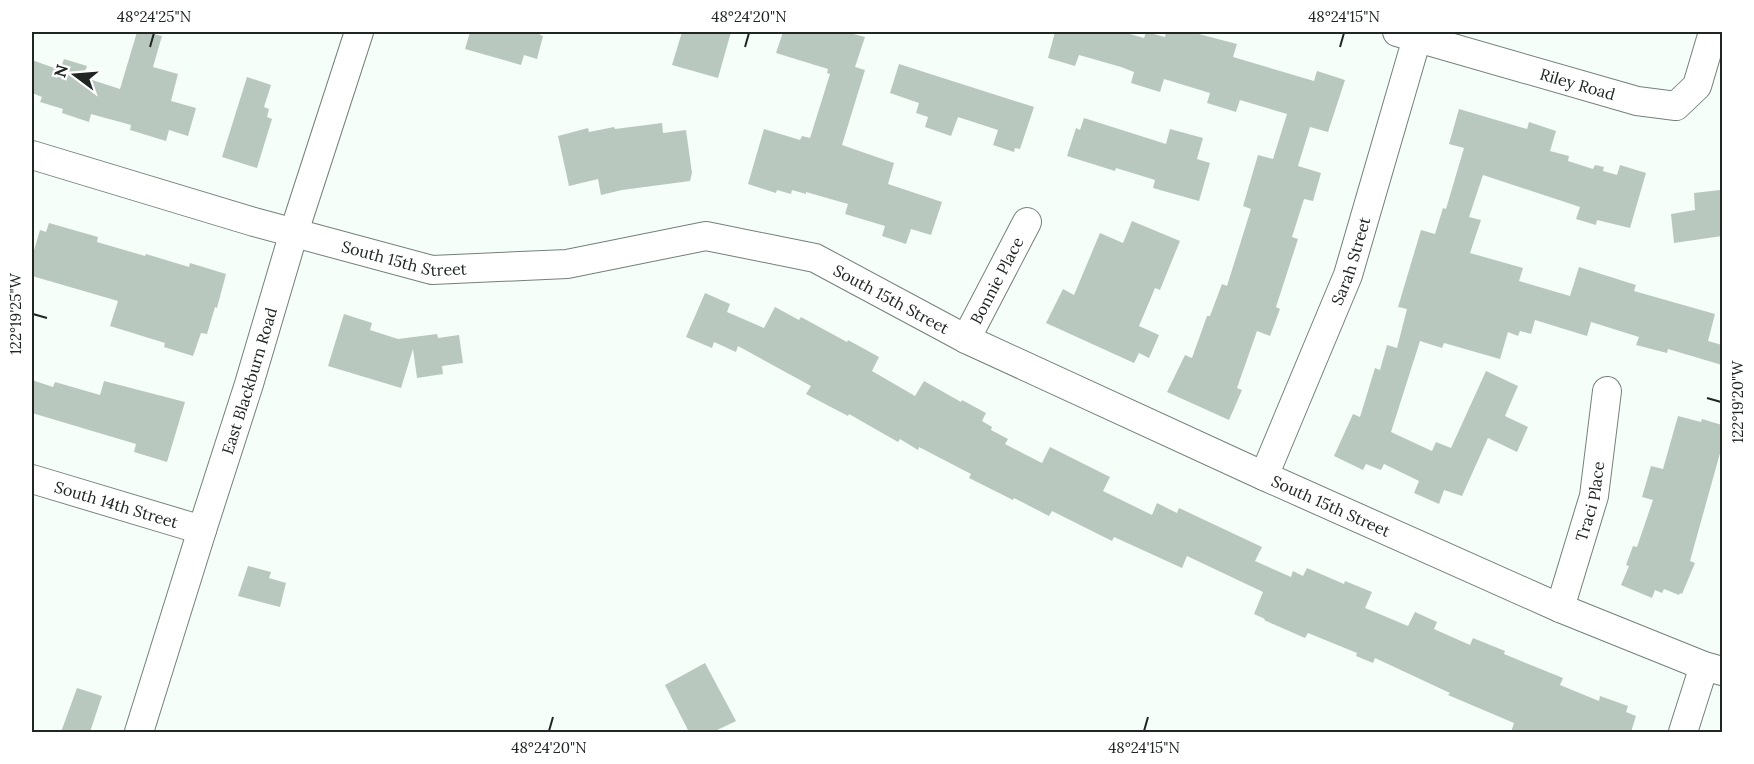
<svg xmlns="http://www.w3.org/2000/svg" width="1754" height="764" viewBox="0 0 1754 764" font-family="Lora,serif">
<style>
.building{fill:#b9c8be}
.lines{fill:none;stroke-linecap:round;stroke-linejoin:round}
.minor-casing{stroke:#738177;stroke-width:30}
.minor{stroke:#fff;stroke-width:28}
.ticks{fill:none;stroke:#202622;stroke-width:2}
.labels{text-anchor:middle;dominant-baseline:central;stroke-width:4.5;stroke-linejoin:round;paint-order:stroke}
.street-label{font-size:16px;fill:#202622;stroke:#fff}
.neatline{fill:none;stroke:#202622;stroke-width:2}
.ticks-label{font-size:15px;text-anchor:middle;fill:#202622}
</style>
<rect width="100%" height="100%" fill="#f5fef8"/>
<g class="building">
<path d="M137,32H145L162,36L153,67L178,74L171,101L196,108L188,136L169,130L166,141L130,130L131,125L91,114L89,122L62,113L63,109L40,102L42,97L32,93V60L60,70L64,59L87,66L83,77L120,89Z"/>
<path d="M470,32H541L540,35L543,36L537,59L524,55L521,65L465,49Z"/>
<path d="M682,32H731L718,78L672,65Z"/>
<path d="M783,32H846L865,37L855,67L865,70L842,145L894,163L888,184L942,202L931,235L911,229L906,244L882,236L885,226L845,214L848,204L806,192V194L792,190L791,194L777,190L776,193L748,184L764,129L800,140L802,136L810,138L830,74L827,73L828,69L776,53Z"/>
<path d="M1055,32H1123L1144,38L1146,32L1165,37L1166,32H1191L1237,44L1233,57L1314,81L1317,71L1345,80L1328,132L1310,127L1298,166L1321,173L1313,201L1304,199L1292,237L1298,239L1276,307L1280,309L1270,336L1257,331L1237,388L1242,390L1229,420L1167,392L1185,355L1192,358L1207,316H1210L1222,284L1227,286L1251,209L1243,206L1258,155L1273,159L1287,114L1240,100L1236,112L1207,103L1210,93L1164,79L1160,92L1131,83L1134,72L1121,67L1079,55L1075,66L1048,58Z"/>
<path d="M899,64L1034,107L1020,149L1015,148L1014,152L993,145L998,130L958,117L951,136L925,127L928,117L916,113L919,103L890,93Z"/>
<path d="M247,77L271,85L264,107L269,109L267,117L272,119L257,168L222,157Z"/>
<path d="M1459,109L1527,129L1529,122L1556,131L1550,151L1569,156L1568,161L1593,169L1595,165L1604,167L1603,171L1617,175L1620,165L1646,173L1630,228L1597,220L1596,225L1576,219L1580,207L1483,175L1469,217L1481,220L1470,253L1523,268L1519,281L1570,296L1579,267L1636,285L1634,291L1715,314L1708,341L1722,345V365L1668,349L1667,353L1636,345L1639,337L1591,322L1587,336L1535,320L1531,334L1520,331L1518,336L1508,332L1500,359L1444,343L1442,348L1420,341L1391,432L1432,451L1436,442L1451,448L1486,371L1518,386L1505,416L1528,427L1517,452L1488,438L1462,496L1444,490L1439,504L1414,493L1419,481L1384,464L1381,470L1366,464L1363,470L1334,456L1353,414L1360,417L1375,368L1380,370L1387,345L1397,348L1407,309L1398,307L1421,230L1435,234L1443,208L1446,209L1464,148L1449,144Z"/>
<path d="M1084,118L1166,144L1170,129L1203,138L1197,159L1210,163L1199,201L1153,188L1155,180L1116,168L1115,171L1067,156L1076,128L1080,130Z"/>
<path d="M662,123L663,133L686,130L692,173L690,181L622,190L601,195L598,179L569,186L558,136L588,128L589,132L614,127L615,129Z"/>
<path d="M1720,190L1722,236L1674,243L1671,214L1695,210L1694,193Z"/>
<path d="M1132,221L1180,241L1160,290L1155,288L1139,326L1159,335L1149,358L1139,353L1134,363L1046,323L1063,289L1074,295L1100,233L1123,243Z"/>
<path d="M49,223L98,237L97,242L145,256L146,254L189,267L190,263L226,274L217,308L215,307L207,334L201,333L193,356L164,347L165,343L110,326L118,301L32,276V257L40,230L46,232Z"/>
<path d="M705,293L730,304L727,312L764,328L775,307L799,320L801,317L847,342L848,340L879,357L872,371L915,396L924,381L961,402L962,400L986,413L982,421L992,427L991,430L1008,439L1005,444L1042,463L1050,447L1110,477L1103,491L1152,515L1157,503L1177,513L1179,508L1262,547L1255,561L1291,577L1293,571L1303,576L1307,568L1344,584L1345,581L1372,592L1365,608L1408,626L1415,612L1437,622L1434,629L1470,645L1473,638L1505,651L1504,654L1563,678L1560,685L1599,701L1600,696L1628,706L1626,712L1636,716L1631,732H1511L1514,723L1448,695L1450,693L1375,658L1373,663L1356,656L1357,653L1308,633L1305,638L1264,620L1265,619L1254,614L1263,592L1187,556L1182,568L1114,537L1112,541L1052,511L1049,516L1014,498L1013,500L969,478L971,474L919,447L918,450L900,439L898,442L849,414L848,416L806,394L811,386L738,346L736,352L714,342L712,348L686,337Z"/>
<path d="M344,314L372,323L370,330L398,339L437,334L438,338L459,335L463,363L442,366L443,374L417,378L413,349L401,388L328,366Z"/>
<path d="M32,380L53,387L55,382L100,395L104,381L185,402L167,462L134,452L136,444L32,413Z"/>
<path d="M1678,416L1701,422L1702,419L1722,425V446L1690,561L1695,563L1682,594L1680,593L1679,595L1664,589L1662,593L1655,590L1652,598L1621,585L1629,566L1626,565L1633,546L1637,547L1653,500L1642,497L1651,466L1663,469Z"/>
<path d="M248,566L271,572L269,578L286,583L280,607L238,596Z"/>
<path d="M705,663L736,721L713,732H689L665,685Z"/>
<path d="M77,688L102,696L90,732H61Z"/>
</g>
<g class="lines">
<defs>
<g id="minor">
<path id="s1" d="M1397,32L1637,101L1676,106L1697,86L1713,32"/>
<path id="s2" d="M32,155L254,222L432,270L567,264L706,236L815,258L966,339L1264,476L1560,608L1704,666L1722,671"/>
<path id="s3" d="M966,339L1027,222"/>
<path id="s4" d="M1264,476L1348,275L1417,38"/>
<path id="s5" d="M32,479L202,530"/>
<path id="s6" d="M1560,608L1594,496L1607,391"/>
<path id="s7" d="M139,732L202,530L249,384L294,232L359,32"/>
<path d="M1683,732L1704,666"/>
</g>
</defs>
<use href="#minor" class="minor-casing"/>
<use href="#minor" class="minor"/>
</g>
<path class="ticks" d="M150,47L154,33M745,47L749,33M1340,47L1344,33M33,314L47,318M1707,398L1721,402M549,731L553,717M1144,731L1148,717"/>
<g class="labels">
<g class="street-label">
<text stroke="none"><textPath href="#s1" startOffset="188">Riley Road</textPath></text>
<text stroke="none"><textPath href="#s2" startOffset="387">South 15th Street</textPath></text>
<text stroke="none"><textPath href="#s4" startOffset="232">Sarah Street</textPath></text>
<text stroke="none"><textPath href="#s3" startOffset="66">Bonnie Place</textPath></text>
<text stroke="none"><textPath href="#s2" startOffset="891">South 15th Street</textPath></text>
<text stroke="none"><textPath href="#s7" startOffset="368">East Blackburn Road</textPath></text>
<text stroke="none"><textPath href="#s6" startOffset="111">Traci Place</textPath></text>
<text stroke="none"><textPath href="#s5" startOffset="88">South 14th Street</textPath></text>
<text stroke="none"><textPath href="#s2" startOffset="1377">South 15th Street</textPath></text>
</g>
</g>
<rect width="1754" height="764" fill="none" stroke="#ffffff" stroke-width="66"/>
<g transform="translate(75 75) rotate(286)" stroke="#ffffff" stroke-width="4.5" paint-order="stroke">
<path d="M0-4.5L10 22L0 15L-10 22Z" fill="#202622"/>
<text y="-9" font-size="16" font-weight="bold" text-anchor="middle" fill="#202622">N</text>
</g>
<rect x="33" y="33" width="1688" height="698" class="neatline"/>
<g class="ticks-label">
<text x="154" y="22">48°24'25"N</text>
<text x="749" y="22">48°24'20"N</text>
<text x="1344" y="22">48°24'15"N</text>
<text transform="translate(16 314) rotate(-90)" y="5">122°19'25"W</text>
<text transform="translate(1738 402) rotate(-90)" y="5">122°19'20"W</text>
<text x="549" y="753">48°24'20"N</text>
<text x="1144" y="753">48°24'15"N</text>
</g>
</svg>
